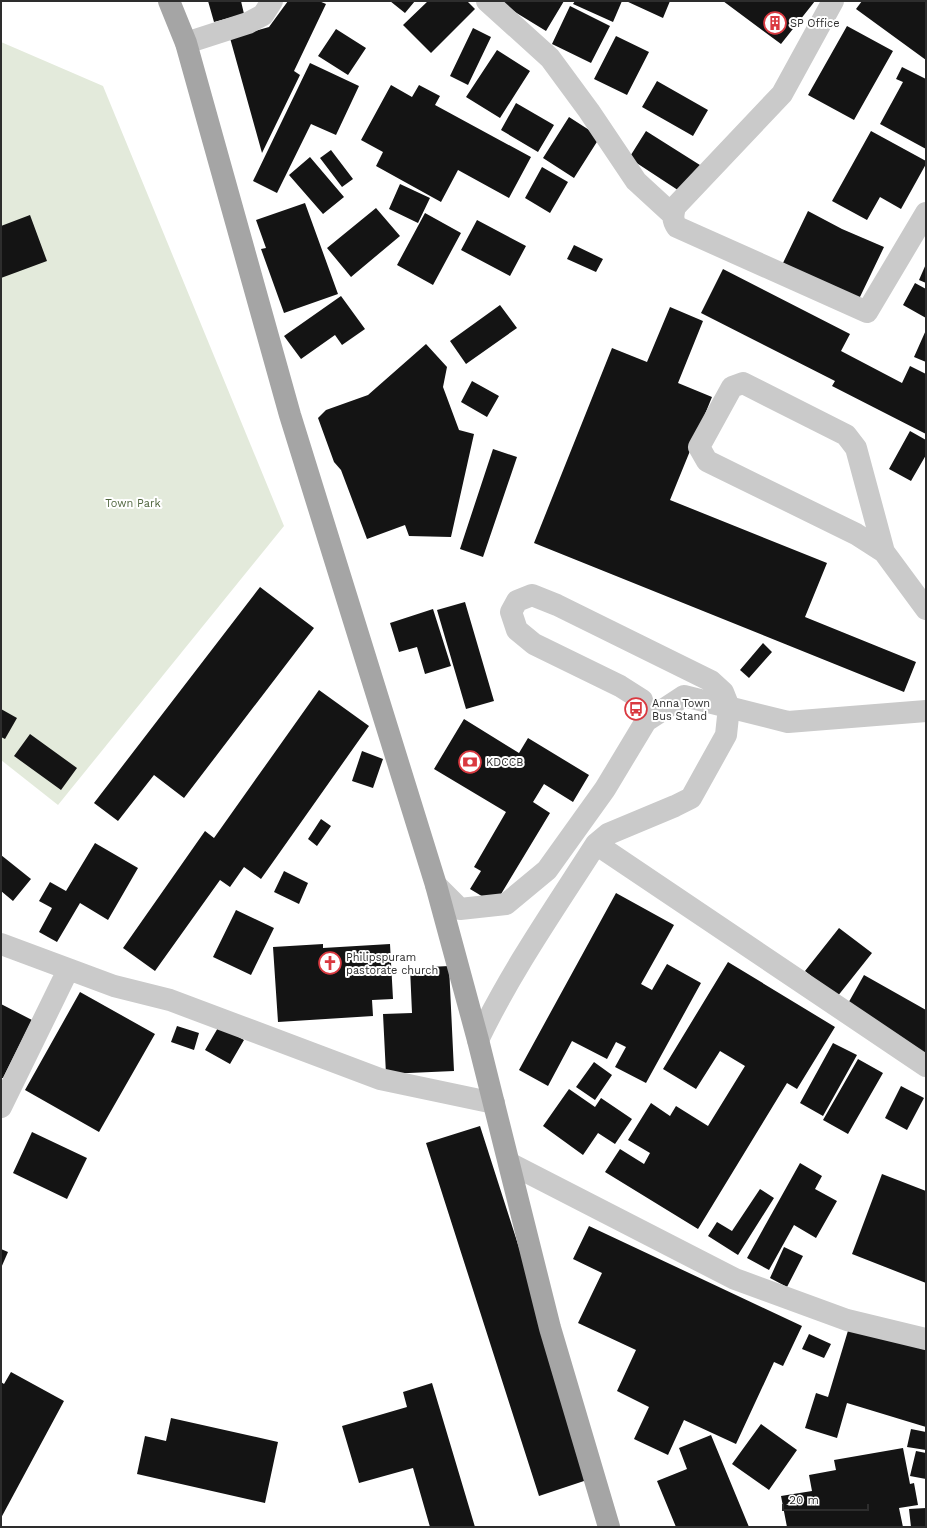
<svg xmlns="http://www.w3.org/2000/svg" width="927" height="1528" viewBox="0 0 927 1528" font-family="'Work Sans',sans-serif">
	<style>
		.green { fill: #e3eadb }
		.building { fill: #141414 }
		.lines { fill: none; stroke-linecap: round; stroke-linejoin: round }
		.minor { stroke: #cacaca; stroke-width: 22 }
		.major { stroke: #a5a5a5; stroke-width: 22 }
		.labels { text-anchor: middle; stroke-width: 4; stroke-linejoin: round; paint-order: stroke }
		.poi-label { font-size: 11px; fill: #2d2d2d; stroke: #fff; text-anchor: start }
		.park-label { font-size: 11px; fill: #4f653d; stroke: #fff }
	</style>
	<rect width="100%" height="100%" fill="#fff"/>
	<path class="green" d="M1 42 103 86 284 526 58 805 1 760Z"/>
	<path class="building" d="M208 1H241L244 14 214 22Z
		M288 1H319L326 4 294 71 300 75 262 153 230 38 269 27Z
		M390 1H415L405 13Z
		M428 1H467L475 9 431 53 403 25Z
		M497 1H564L546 31Z
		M575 1H622L613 22 573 4Z
		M626 1H670L663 18Z
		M723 1H815L781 44Z
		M862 1H926V60L856 9Z
		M570 6 610 26 591 63 552 44Z
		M847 26 893 51 854 120 808 95Z
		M473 28 491 37 468 85 450 76Z
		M336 29 366 48 348 75 318 56Z
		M616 36 649 52 627 95 594 79Z
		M497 50 530 71 500 118 466 97Z
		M310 63 359 86 336 135 311 124 277 193 253 181Z
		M902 67 926 79V149L880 124 903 82 896 79Z
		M657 81 708 110 693 136 642 107Z
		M391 85 412 97 419 85 440 96 435 105 531 157 509 198 458 170 441 202 376 166 383 152 361 140Z
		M516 103 554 125 538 152 501 130Z
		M569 117 600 137 574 178 543 158Z
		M646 131 711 172 693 200 629 158Z
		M871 131 926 161V164L901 209 880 197 867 220 832 201Z
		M331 150 353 179 342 187 320 158Z
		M310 157 344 197 323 214 289 175Z
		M542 167 568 182 550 213 525 198Z
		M400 184 430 198 418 223 389 209Z
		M305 203 338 294 284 313 261 249 266 248 256 220Z
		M376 208 400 236 351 277 327 248Z
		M808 211 842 229 884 247 859 299 783 263Z
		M425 213 461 233 433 285 397 265Z
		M30 215 47 261 1 278V226Z
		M477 220 526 246 510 276 461 250Z
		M574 245 603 259 596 272 567 259Z
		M926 264V283L919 280Z
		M723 269 850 334 841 351 902 383 910 366 926 374V434L832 386 835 381 701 313Z
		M915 283 926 289V318L903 305Z
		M341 296 365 329 342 345 335 335 301 359 284 336Z
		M500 305 517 328 466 364 450 341Z
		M670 307 703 321 678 383 712 397 670 500 827 563 805 617 916 662 904 692 534 543 612 348 647 362Z
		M926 330V362L914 357Z
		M426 344 447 367 443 387 459 430 474 434 451 537 409 536 405 525 367 539 341 470 334 462 318 418 326 410 368 395Z
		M472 381 499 396 487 417 461 402Z
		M910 431 926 440V455L911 481 889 469Z
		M493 449 517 457 483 557 460 549Z
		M260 587 314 628 184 798 154 775 118 821 94 803Z
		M465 602 494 701 466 709 437 610Z
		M433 609 451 666 425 674 417 647 399 652 390 623Z
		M763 643 772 652 749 678 740 670Z
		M319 690 369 726 261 879 244 867 230 887 220 880 155 971 123 948 205 831 214 838Z
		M1 709 17 718 5 739 1 737Z
		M464 719 519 753 528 738 589 775 573 802 544 784 533 802 550 813 495 904 470 889 481 871 474 867 506 812 434 769Z
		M30 734 77 768 61 790 14 756Z
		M362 751 383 759 373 788 352 781Z
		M321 819 331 826 317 846 308 839Z
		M95 843 138 868 108 920 80 903 57 942 39 932 52 908 39 901 50 882 66 891Z
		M1 855 31 879 13 901 1 891Z
		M284 871 308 883 299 904 274 892Z
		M616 893 674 925 641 984 652 990 667 964 701 983 646 1083 615 1067 626 1047 616 1042 607 1059 572 1041 548 1086 519 1070Z
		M236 910 274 928 251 975 213 957Z
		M839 928 872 953 837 997 805 971Z
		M323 944V948L390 944 393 999 372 1000 373 1016 278 1022 273 947Z
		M728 962 835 1027 797 1089 787 1083 698 1229 605 1172 620 1149 644 1164 650 1153 628 1140 651 1103 670 1116 676 1106 708 1126 745 1066 720 1051 696 1089 663 1069Z
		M449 966 454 1071 386 1074 383 1014 412 1013 410 968Z
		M864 975 926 1010V1060L846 1007Z
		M80 992 155 1034 99 1132 25 1090Z
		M1 1004 32 1020 3 1078H1Z
		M177 1026 199 1033 194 1050 171 1042Z
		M219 1026 244 1040 230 1064 205 1050Z
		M833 1043 857 1055 823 1116 800 1103Z
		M858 1059 883 1073 848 1134 823 1120Z
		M594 1062 612 1075 595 1100 576 1087Z
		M901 1086 924 1098 907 1130 885 1118Z
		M569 1089 595 1107 601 1098 632 1119 615 1144 598 1133 583 1155 543 1126Z
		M480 1126 593 1478 539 1496 426 1143Z
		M32 1132 87 1158 67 1199 13 1173Z
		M800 1163 822 1176 815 1189 837 1201 816 1238 794 1225 769 1270 747 1258Z
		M882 1174 926 1191V1283L852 1254Z
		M760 1189 774 1198 738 1255 708 1236 717 1222 732 1231Z
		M589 1226 802 1326 783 1366 774 1362 736 1444 684 1420 668 1455 634 1439 649 1407 617 1391 636 1350 578 1323 602 1273 573 1259Z
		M784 1247 803 1256 787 1287 770 1278Z
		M1 1249 8 1252 1 1268Z
		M850 1324 926 1347V1427L847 1403 837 1438 805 1428 816 1393 828 1397Z
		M809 1334 831 1344 824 1358 802 1349Z
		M11 1372 64 1401 1 1518V1382L4 1384Z
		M432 1383 475 1527H430L413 1468 359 1483 342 1426 407 1407 403 1392Z
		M171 1418 278 1442 265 1503 137 1474 145 1436 166 1441Z
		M761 1424 797 1450 769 1490 732 1464Z
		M911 1429 926 1432V1450L907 1447Z
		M711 1435 749 1527H676L657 1481 687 1469 679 1448Z
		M903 1448 910 1484 914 1483 918 1505 899 1508 903 1527H787L781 1496 812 1491 809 1475 836 1470 834 1460Z
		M916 1451 926 1453V1479L910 1476Z
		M926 1508V1527H911L909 1509Z"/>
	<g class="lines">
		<path class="minor" d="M487 1 550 58 589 111 636 181 673 215
			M833 1 782 94 675 207C673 215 672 220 677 227L867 312 926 213
			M186 43 248 23 263 15 272 1
			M884 552 856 534 707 461 699 447 732 387 743 383 846 435 856 448 884 552 926 609
			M596 844 926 1066
			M436 885 460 909 506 904 547 870 605 789 646 721 684 696 788 722 926 711
			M1 944 114 986 170 1000 380 1079 494 1103
			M478 1040C511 971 555 908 596 844L608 834 675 806 691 798 726 735 729 707 723 692 711 681 557 605 532 595 517 601 511 612 517 630 534 644 620 686 642 700 646 721
			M1 1107 68 970
			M509 1163 735 1279 847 1320 926 1339"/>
		<path class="major" d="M169 1 186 43 290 415 436 885 478 1040 550 1328 609 1527"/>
	</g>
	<defs>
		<g id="building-ring" transform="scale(1.15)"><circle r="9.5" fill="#fff" stroke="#da3940" stroke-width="1.5"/><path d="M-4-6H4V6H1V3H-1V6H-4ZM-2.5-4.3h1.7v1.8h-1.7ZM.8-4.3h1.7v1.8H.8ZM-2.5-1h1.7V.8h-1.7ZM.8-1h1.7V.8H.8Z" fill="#da3940"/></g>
		<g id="bus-ring" transform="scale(1.15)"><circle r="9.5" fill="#fff" stroke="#da3940" stroke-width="1.5"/><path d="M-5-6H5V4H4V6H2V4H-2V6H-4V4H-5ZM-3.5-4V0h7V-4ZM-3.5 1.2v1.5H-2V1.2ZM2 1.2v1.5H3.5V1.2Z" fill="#da3940"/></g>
		<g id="bank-ring" transform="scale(1.15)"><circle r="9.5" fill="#fff" stroke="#da3940" stroke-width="1.5"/><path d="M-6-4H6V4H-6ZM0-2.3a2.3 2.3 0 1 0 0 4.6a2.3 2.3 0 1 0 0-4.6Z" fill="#da3940"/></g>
		<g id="church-ring" transform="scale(1.15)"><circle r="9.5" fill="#fff" stroke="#da3940" stroke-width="1.5"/><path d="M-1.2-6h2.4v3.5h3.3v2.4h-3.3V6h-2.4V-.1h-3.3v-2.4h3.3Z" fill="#da3940"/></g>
	</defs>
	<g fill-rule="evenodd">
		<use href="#building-ring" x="775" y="23"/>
		<use href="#bus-ring" x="636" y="709"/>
		<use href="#bank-ring" x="470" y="762"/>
		<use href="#church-ring" x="330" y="963"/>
	</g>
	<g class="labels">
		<g class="poi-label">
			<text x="790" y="27">SP Office</text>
			<text x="652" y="707">Anna Town<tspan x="652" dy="13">Bus Stand</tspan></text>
			<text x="486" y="766">KDCCB</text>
			<text x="346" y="961">Philipspuram<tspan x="346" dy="13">pastorate church</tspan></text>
		</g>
		<g class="park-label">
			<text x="133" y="507">Town Park</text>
		</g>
	</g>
	<rect width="927" height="1528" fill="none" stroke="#2d2d2d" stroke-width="4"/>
	<path d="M783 1504v6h85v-6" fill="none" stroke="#2d2d2d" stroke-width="2"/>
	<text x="789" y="1504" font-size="12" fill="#2d2d2d" stroke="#ffffff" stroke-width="3" paint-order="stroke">20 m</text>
</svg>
